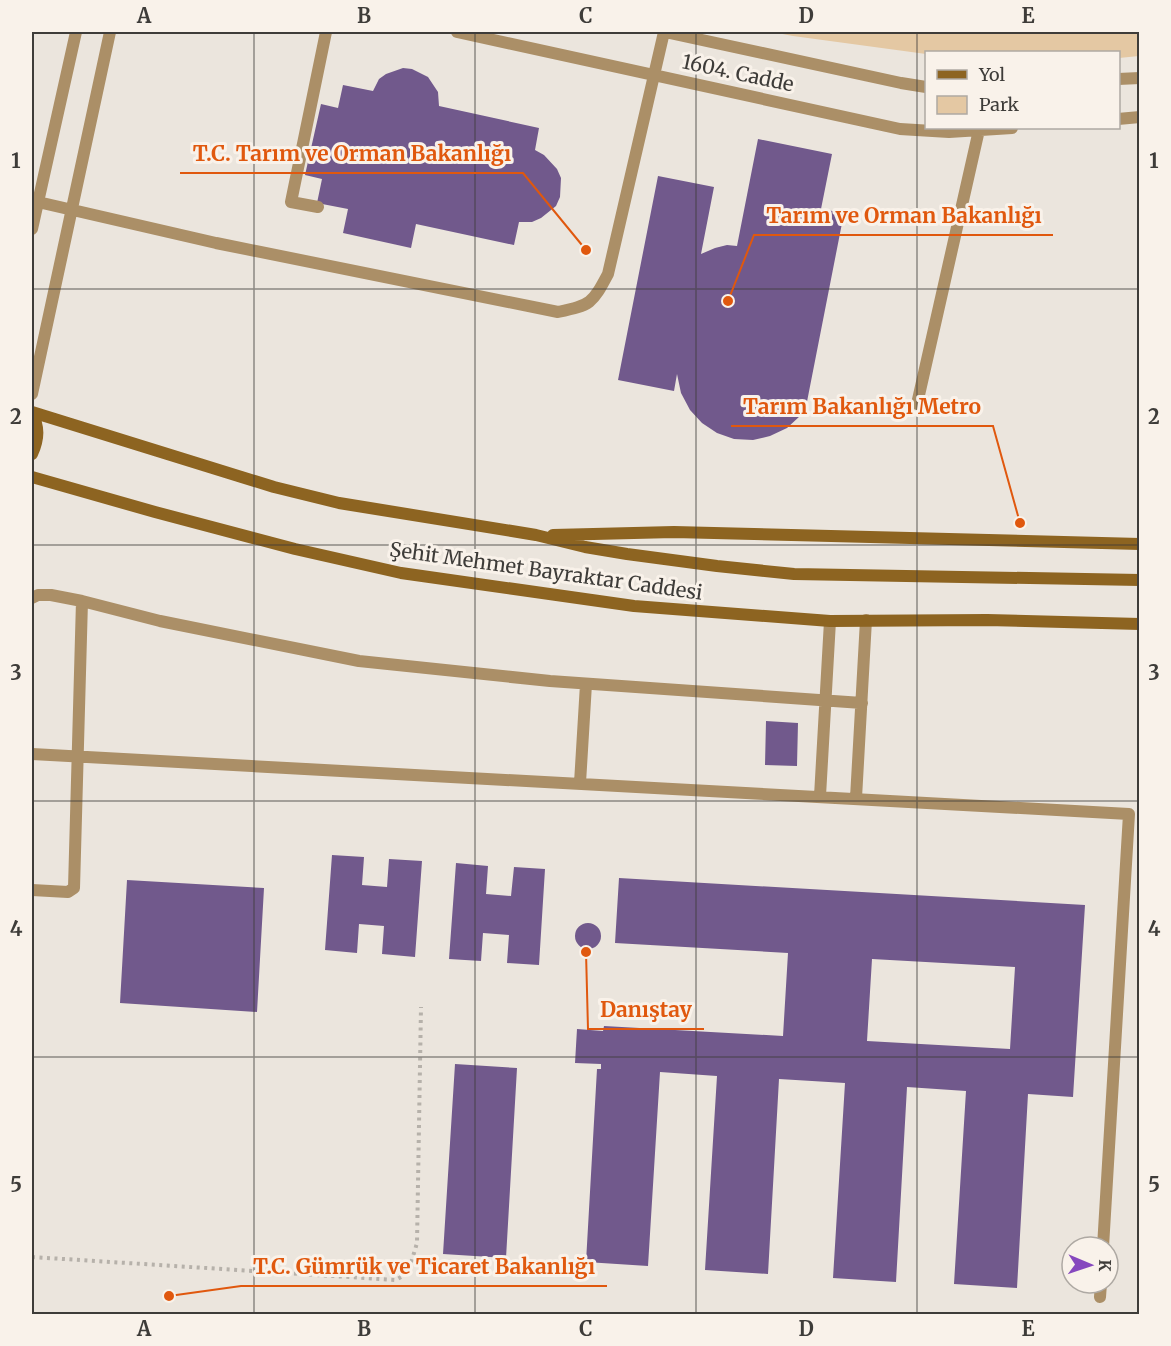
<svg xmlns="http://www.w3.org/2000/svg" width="1171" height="1346" viewBox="0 0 1171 1346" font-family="Merriweather,serif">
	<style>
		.green { fill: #e4c8a3 }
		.building { fill: #71598c; fill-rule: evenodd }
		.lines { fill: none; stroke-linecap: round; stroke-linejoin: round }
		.path { stroke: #b6b1aa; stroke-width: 4; stroke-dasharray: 3 4.5; stroke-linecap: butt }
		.lane { stroke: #ab8f67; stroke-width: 12 }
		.secondary { stroke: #8d6421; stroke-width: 12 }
		.grid { fill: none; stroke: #3e3c39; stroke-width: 1.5; stroke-opacity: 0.55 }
		.labels { text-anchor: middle; stroke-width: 6; stroke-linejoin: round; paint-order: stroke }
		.street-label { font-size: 20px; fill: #3e3c39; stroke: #f9f2ea }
		.leader { fill: none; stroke: #e0580e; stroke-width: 2 }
		.callout-dot { fill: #e0580e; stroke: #f9f2ea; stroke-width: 2 }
		.callout-label { font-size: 21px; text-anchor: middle; font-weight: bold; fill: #e0580e; stroke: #f9f2ea; stroke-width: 6; stroke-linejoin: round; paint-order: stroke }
		.neatline { fill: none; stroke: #3e3c39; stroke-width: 2 }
		.grid-label { font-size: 20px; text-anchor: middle; font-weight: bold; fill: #3e3c39 }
	</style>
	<rect width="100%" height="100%" fill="#ebe5dd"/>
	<path class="green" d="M772 32H1139V56L1119 58 1118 52H926V54L793 36Z"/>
	<path class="building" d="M403 68 412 69 428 77 438 92 439 106 539 128 535 150 544 155 557 169 561 178 560 197 556 206 541 218 532 222H519L514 245 416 224 411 248 343 233 348 209 317 203 322 179 305 175 321 104 338 108 343 85 373 91 379 79 386 74Z
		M758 139 832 154 821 209 844 213 804 417 800 416 787 428 770 436 753 440 734 439 717 433 702 423 690 410 681 393 677 374 674 391 618 380 658 176 714 187 701 254 715 248 727 245 737 246Z
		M766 721 798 723 797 766 765 765Z
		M332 855 364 857 362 885 387 887 389 859 422 861 415 957 382 954 384 926 359 924 357 953 325 950Z
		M456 863 488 866 486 894 511 896 514 867 545 869 539 965 507 963 509 935 483 933 481 961 449 959Z
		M619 878 1085 905 1073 1097 1028 1094 1017 1288 954 1284 966 1091 907 1087 896 1282 833 1278 845 1083 779 1079 768 1274 705 1270 717 1076 660 1072 648 1266 586 1262 597 1069H601V1064L575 1063 577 1029 603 1031 604 1026 783 1036 788 953 615 943ZM872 959 1015 967 1010 1049 867 1041Z
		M127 880 264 888 257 1012 120 1003Z
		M575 936a13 13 0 1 1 26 0a13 13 0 1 1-26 0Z
		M455 1064 517 1068 506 1258 443 1254Z"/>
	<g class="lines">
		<path class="path" d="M32 1257 396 1280 408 1273 417 1243 421 1007"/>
		<path class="lane" d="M457 32 900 129 949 132 1012 128
			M665 32 901 83 926 87
			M1118 79 1140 78
			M1118 119 1140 117
			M38 202 216 243 558 312C591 305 592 304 608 274L664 32
			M318 207 291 202 326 32
			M32 229 76 32
			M32 394 110 32
			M917 404 979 130
			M32 598 38 595H51L82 601 160 621 359 661 550 681 862 703
			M32 754 1129 814 1103 1247
			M580 783 586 684
			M820 796 830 621
			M856 798 866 620
			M32 890 68 892 74 888 82 601
			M1100 1297 1101 1283"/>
		<path class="secondary" d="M32 412 274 487 339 503 536 535 585 547 627 554 717 566 794 574 1140 580
			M32 415C40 427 38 441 32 454
			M32 477 155 512 295 549 401 573 634 606 830 621 987 620 1140 624
			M553 535 674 532 1140 544"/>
	</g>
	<path class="grid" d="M254 32V1314M475 32V1314M696 32V1314M917 32V1314M32 289H1140M32 545H1140M32 801H1140M32 1057H1140"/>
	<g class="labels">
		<g class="street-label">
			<text transform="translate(738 73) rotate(12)" y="7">1604. Cadde</text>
			<text transform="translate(546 571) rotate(8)" y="7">Şehit Mehmet Bayraktar Caddesi</text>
		</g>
	</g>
	<path class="leader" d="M586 250L523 173H180M728 301L754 235H1053M1020 523L993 426H731M586 952L588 1029H704M169 1296L241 1286H607"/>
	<g class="callout-dot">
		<circle cx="586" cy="250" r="6"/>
		<circle cx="728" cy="301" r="6"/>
		<circle cx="1020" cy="523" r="6"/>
		<circle cx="586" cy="952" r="6"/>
		<circle cx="169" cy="1296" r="6"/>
	</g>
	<g class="callout-label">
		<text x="352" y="161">T.C. Tarım ve Orman Bakanlığı</text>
		<text x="904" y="223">Tarım ve Orman Bakanlığı</text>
		<text x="862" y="414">Tarım Bakanlığı Metro</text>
		<text x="646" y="1017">Danıştay</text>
		<text x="424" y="1274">T.C. Gümrük ve Ticaret Bakanlığı</text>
	</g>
	<rect width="1171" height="1346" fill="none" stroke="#f9f2ea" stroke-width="66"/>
	<rect x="925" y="51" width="195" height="78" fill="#f9f2ea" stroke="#aea9a3" stroke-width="1.5"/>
	<rect x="937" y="70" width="30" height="9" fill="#8d6421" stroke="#aea9a3" stroke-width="1.5"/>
	<text x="979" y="81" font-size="18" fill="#3e3c39">Yol</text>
	<rect x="937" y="96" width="30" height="18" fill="#e4c8a3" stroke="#aea9a3" stroke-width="1.5"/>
	<text x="979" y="111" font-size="18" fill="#3e3c39">Park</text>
	<g transform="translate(1090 1265) rotate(92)"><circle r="28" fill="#f9f2ea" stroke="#aea9a3" stroke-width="1.5"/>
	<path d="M0-4.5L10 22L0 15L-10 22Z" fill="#8648be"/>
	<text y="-9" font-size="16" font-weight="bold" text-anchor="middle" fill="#3e3c39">K</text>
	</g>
	<rect x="33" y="33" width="1105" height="1280" class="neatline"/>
	<g class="grid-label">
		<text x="144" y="23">A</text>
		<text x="364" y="23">B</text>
		<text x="586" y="23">C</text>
		<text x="806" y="23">D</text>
		<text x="1028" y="23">E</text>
		<text x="16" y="168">1</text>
		<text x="1154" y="168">1</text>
		<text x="16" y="424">2</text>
		<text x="1154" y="424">2</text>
		<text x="16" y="680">3</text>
		<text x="1154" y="680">3</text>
		<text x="16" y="936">4</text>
		<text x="1154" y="936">4</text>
		<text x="16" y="1192">5</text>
		<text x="1154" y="1192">5</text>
		<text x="144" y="1336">A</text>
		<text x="364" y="1336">B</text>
		<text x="586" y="1336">C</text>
		<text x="806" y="1336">D</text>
		<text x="1028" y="1336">E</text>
	</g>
</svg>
